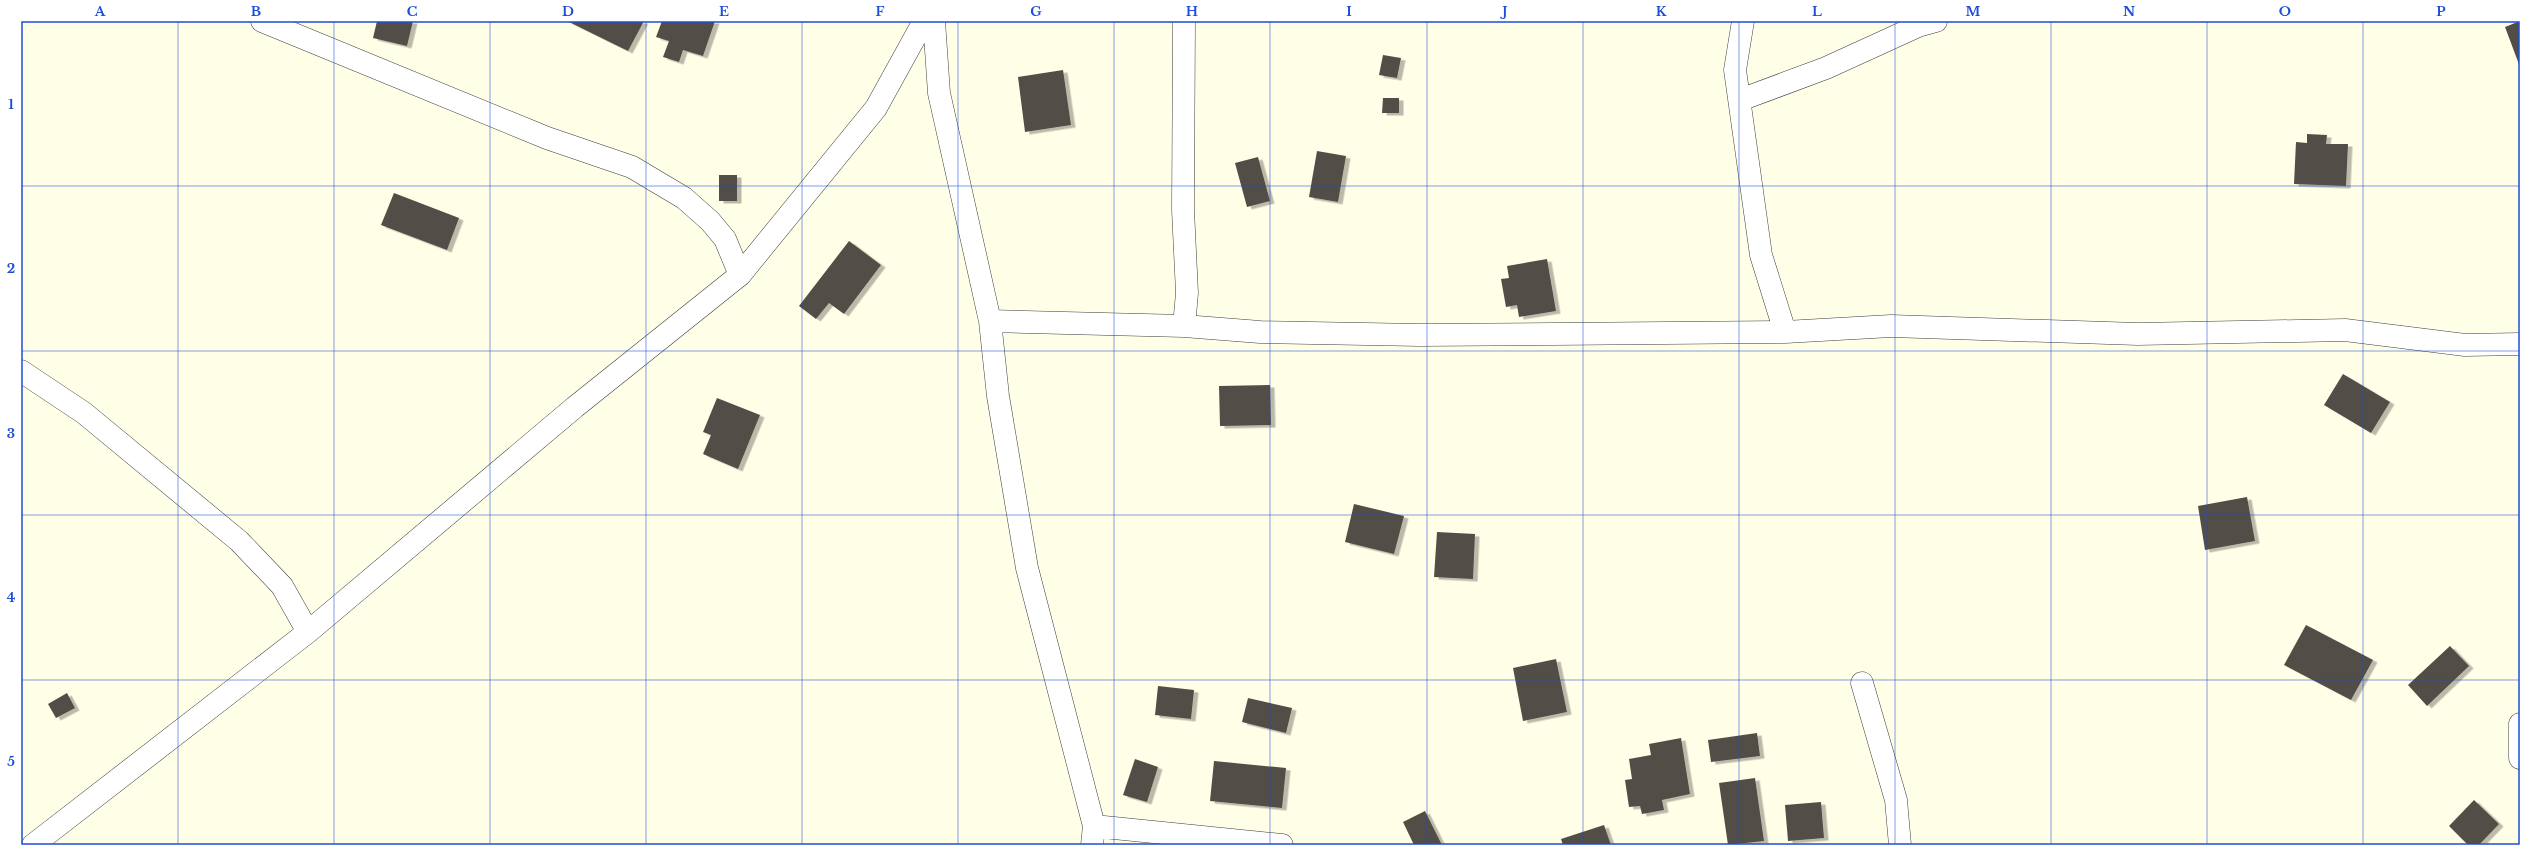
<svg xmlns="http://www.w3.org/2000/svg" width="2541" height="866" viewBox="0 0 2541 866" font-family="'Libre Baskerville',serif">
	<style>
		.building { fill: #534d46; filter: url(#shadow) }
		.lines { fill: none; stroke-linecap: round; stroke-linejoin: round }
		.minor-casing { stroke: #3d3d3d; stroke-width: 23 }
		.minor { stroke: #fff; stroke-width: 22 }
		.grid { fill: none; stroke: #1d4ed8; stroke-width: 1; stroke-opacity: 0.55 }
		.neatline { fill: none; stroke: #1d4ed8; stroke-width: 1.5 }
		.grid-label { font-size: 13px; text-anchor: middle; font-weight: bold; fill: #1d4ed8 }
	</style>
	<defs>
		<filter id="shadow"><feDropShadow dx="4.5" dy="2.5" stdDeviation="0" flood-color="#0004"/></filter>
	</defs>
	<rect width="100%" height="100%" fill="#fffee7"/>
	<path class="building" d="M377 21H413L407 46 373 38Z
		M567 21H644L628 51Z
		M662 21H715L703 56 683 50 679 62 663 57 669 41 656 37Z
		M2520 21V67L2505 27Z
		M1383 55 1401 58 1397 78 1379 75Z
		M1063 70 1071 125 1025 132 1018 77Z
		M1383 98H1399V113H1382Z
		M2307 134 2327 135 2326 144H2348L2346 186 2294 184 2296 142 2307 143Z
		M1317 151 1346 156 1338 202 1309 197Z
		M1258 157 1270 201 1247 207 1235 163Z
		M719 175H737V201H719Z
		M394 193 459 218 447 250 381 225Z
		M849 241 881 265 844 314 829 303 816 319 799 306Z
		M1547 259 1556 311 1519 317 1517 305 1506 307 1501 279 1509 278 1507 266Z
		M2343 374 2390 402 2371 433 2324 405Z
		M1270 385 1271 425 1220 426 1219 386Z
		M717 398 760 415 738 469 703 454 711 435 703 432Z
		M2247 497 2255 541 2205 550 2198 506Z
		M1354 504 1404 516 1394 554 1345 542Z
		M1437 532 1475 534 1473 579 1434 577Z
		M2306 625 2373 660 2351 700 2284 665Z
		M2450 646 2469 666 2427 706 2408 685Z
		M1556 659 1567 712 1523 721 1513 668Z
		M1158 686 1194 690 1191 719 1155 715Z
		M67 693 75 708 56 718 48 704Z
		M1248 698 1292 708 1286 733 1242 722Z
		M1757 733 1760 756 1711 762 1708 740Z
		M1681 738 1690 794 1662 800 1664 810 1642 814 1640 806 1629 807 1625 780 1632 779 1629 759 1651 755 1649 744Z
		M1135 759 1158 767 1147 802 1123 795Z
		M1214 761 1286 768 1282 808 1210 801Z
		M1755 778 1764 841 1728 845 1719 783Z
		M2474 800 2499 824 2479 845H2468L2449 826Z
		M1821 802 1824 838 1788 841 1785 805Z
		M1425 811 1442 845H1414L1403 822Z
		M1604 825 1611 845H1563L1561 839Z"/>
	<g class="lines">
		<g class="minor-casing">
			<path id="minor" d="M262 21 547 138 632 167 684 198 710 221 725 239 740 275
				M934 21 939 93 990 321 998 396 1027 568 1094 826 1092 845
				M1743 21 1735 70 1761 255 1785 332
				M1740 100 1826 68 1918 26 1936 21
				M990 321 1184 326 1260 332 1420 335 1785 332 1891 326 2138 334 2345 330 2465 345 2520 344
				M1184 326 1187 293 1183 210 1184 21
				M21 371 84 413 239 541 282 586 308 632
				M1862 683 1896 800 1900 845
				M2520 724V758
				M1094 826 1282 845
				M33 845 308 632 575 407 740 275 876 108 924 21"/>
		</g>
		<use href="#minor" class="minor"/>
	</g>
	<path class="grid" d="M178 21V845M334 21V845M490 21V845M646 21V845M802 21V845M958 21V845M1114 21V845M1270 21V845M1427 21V845M1583 21V845M1739 21V845M1895 21V845M2051 21V845M2207 21V845M2363 21V845M21 186H2520M21 351H2520M21 515H2520M21 680H2520"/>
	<rect width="2541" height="866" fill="none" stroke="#ffffff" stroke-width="44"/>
	<rect x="22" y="22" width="2497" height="822" class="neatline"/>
	<g class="grid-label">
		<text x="100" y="16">A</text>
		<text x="256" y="16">B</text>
		<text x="412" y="16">C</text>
		<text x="568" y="16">D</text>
		<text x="724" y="16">E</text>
		<text x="880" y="16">F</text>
		<text x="1036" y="16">G</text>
		<text x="1192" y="16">H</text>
		<text x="1349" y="16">I</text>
		<text x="1505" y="16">J</text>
		<text x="1661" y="16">K</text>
		<text x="1817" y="16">L</text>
		<text x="1973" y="16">M</text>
		<text x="2129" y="16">N</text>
		<text x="2285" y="16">O</text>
		<text x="2441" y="16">P</text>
		<text x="11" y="109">1</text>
		<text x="11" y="273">2</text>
		<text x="11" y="438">3</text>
		<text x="11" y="602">4</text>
		<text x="11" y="766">5</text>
	</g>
</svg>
